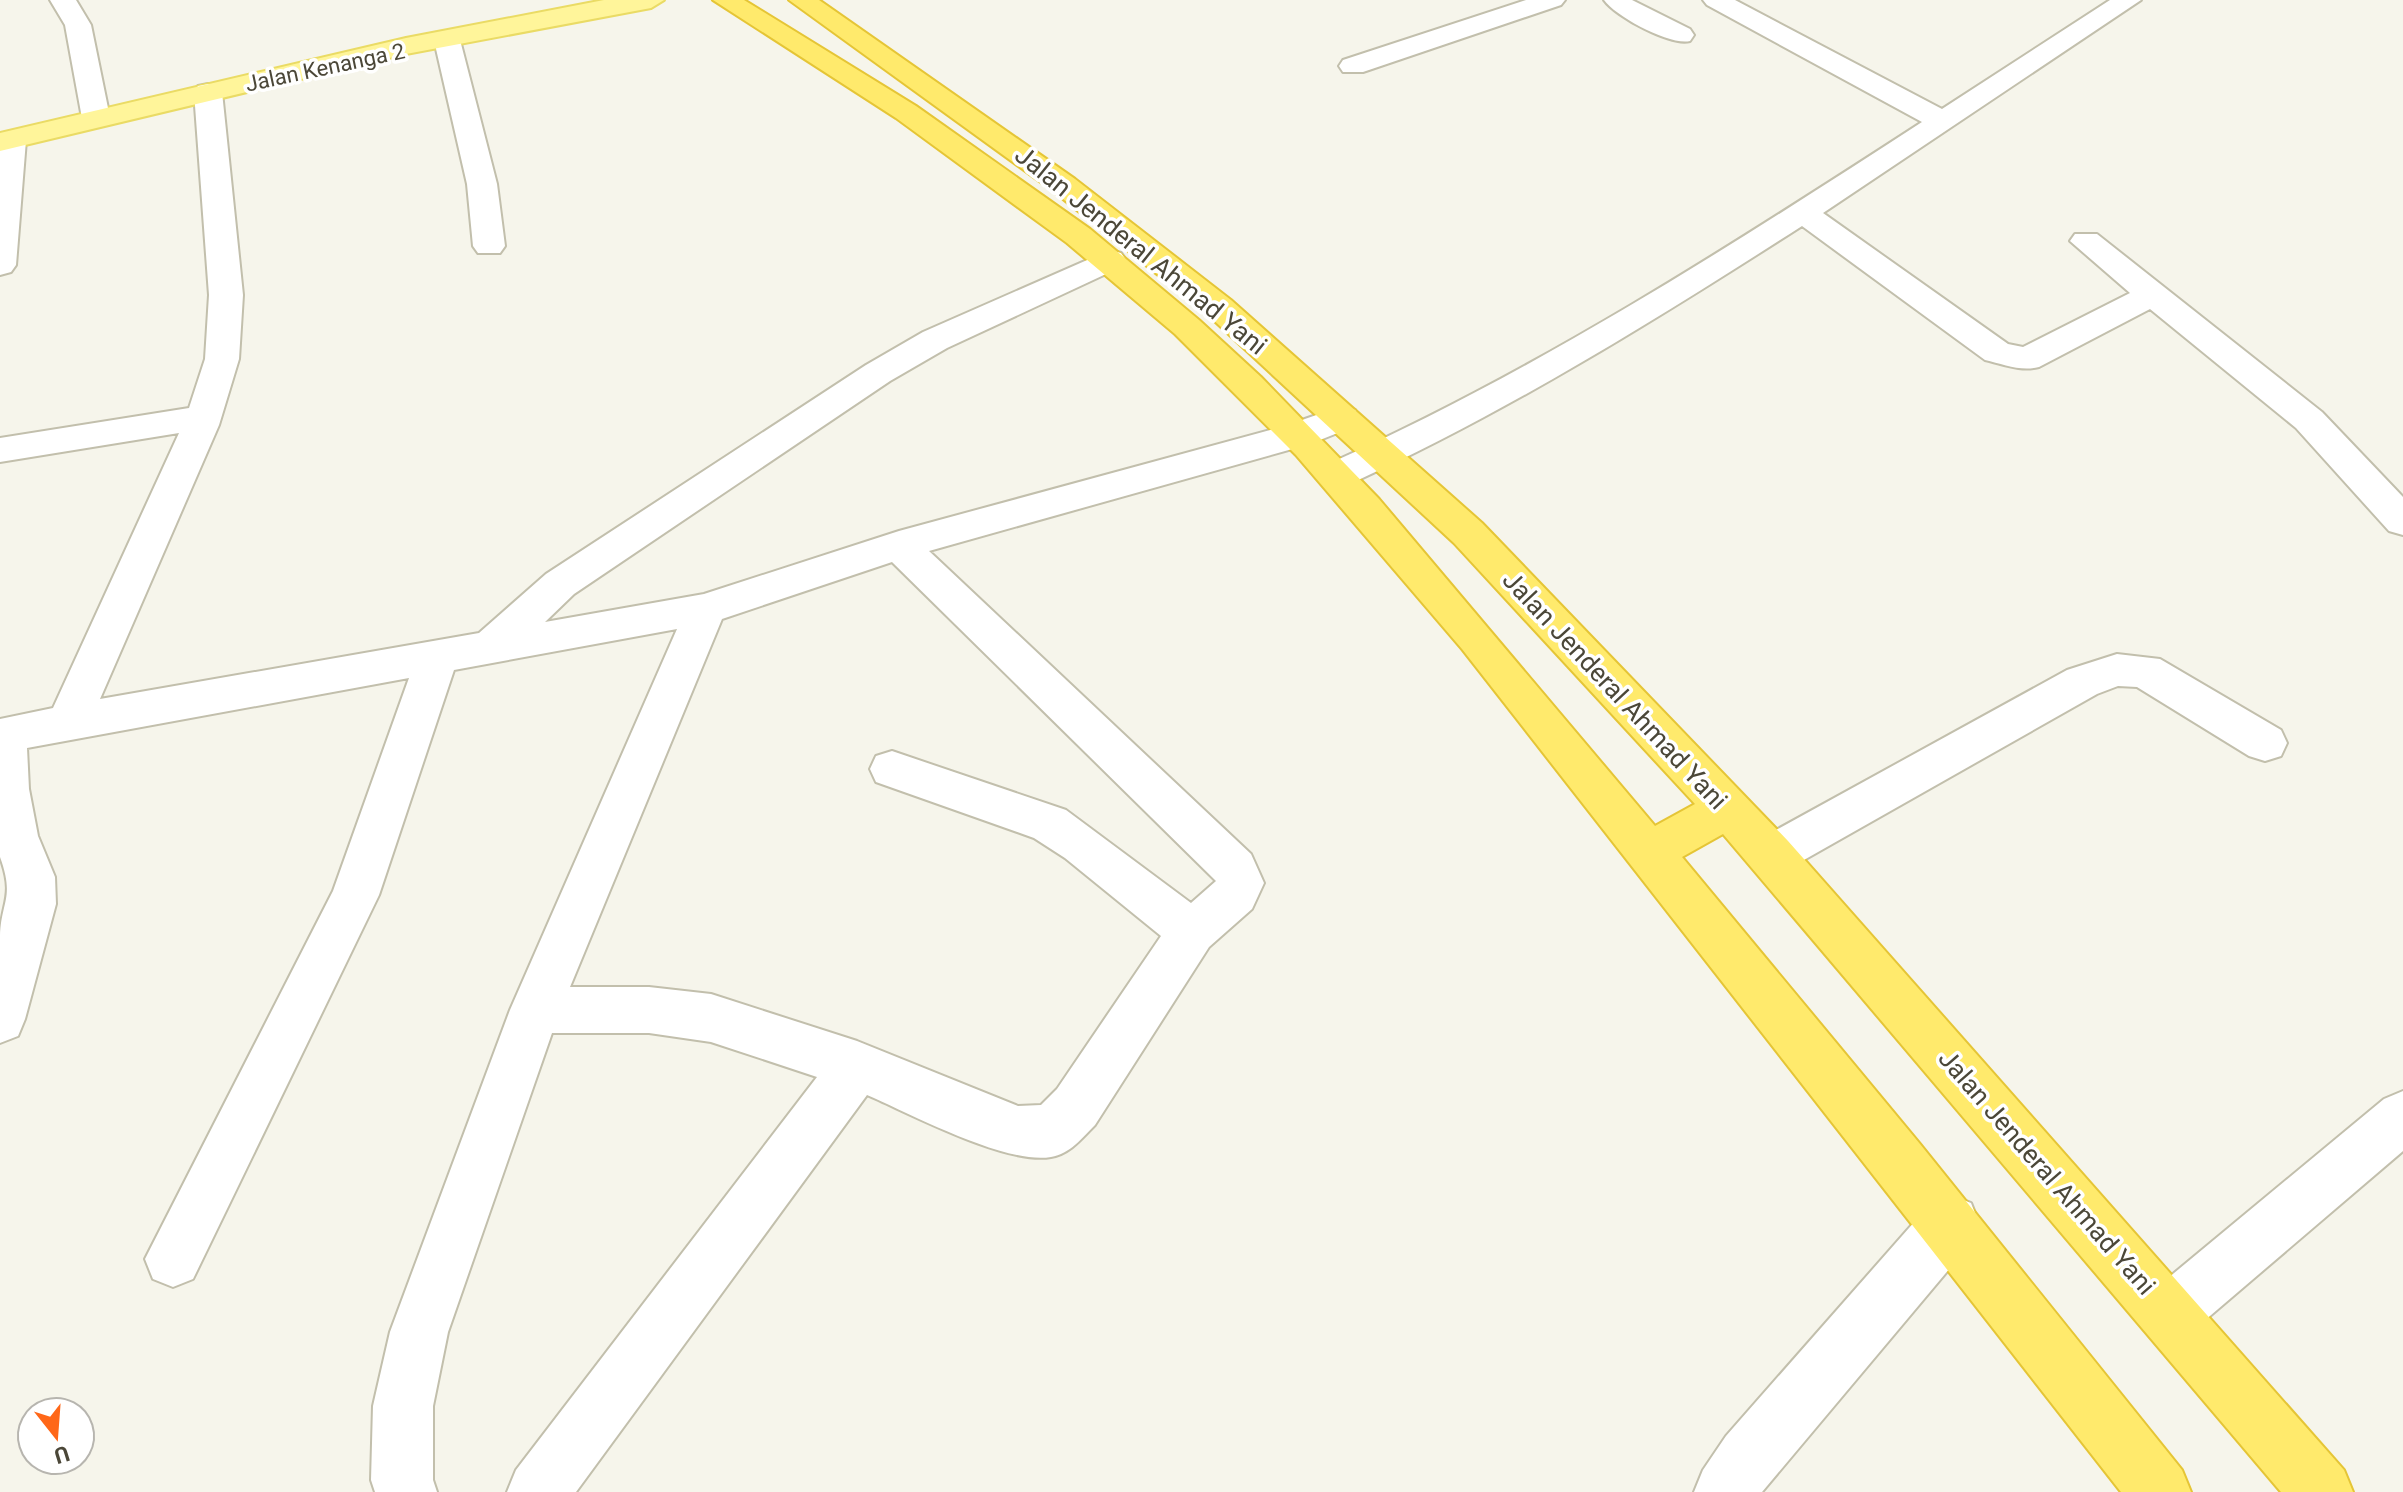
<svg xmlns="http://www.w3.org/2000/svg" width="2403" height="1492" viewBox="0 0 2403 1492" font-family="Roboto,sans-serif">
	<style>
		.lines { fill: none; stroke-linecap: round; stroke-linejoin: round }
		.minor-casing { stroke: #c2bfac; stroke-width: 4 }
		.major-casing { stroke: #eadb65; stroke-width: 4 }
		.highway-casing { stroke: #e5c536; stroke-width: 4 }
		.minor { fill: #fff; fill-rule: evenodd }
		.major { fill: #fff59a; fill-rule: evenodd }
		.highway { fill: #ffea6c; fill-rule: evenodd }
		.labels { text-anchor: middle; stroke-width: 7; stroke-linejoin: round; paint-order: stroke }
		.far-street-label { font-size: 22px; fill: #4b4738; stroke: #fff }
		.street-label { font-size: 26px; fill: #4b4738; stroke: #fff }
	</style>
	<rect width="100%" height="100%" fill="#f6f5eb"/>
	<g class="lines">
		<g class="minor-casing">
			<path id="minor" d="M50 0H76L91 25 110 118 106 124H86L82 118 65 25Z
				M1526 0H1565L1561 5 1363 72H1343L1339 66 1343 60Z
				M1604 0H1632L1690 29 1694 35 1690 41C1671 46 1616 17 1604 0Z
				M1703 0H1735L1942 109 2110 0H2141L1823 213 2008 344 2023 347 2130 293 2070 241 2075 234H2097L2322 412 2403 497V535L2389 531 2296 428 2150 309 2039 367C2021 372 2003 364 1985 360L1802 226C1657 319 1509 411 1352 483L1339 487 1326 483 1320 474 1326 465C1535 372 1731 246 1922 122L1707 5Z
				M447 32 456 34 460 40 497 184 505 246 500 253H478L473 246 467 184 434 40 438 34Z
				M208 84 218 86 222 92 243 295 239 359 219 425 100 699 479 633 546 574 866 365 923 332 1110 250 1121 253 1126 260 1121 267 947 348 890 381 574 594 545 622 704 594 899 531 1285 426 1342 406 1355 410 1360 418 1355 426 1310 444 929 551 1251 854 1264 883 1252 909 1209 947 1095 1125C1082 1138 1070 1154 1051 1157 1006 1165 911 1114 867 1095L576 1492H507L516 1470 817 1077 711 1042 649 1033H552L448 1332 433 1406V1480L437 1492H375L371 1480 373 1406 390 1332 510 1010 677 629 454 670 379 895 193 1279 173 1287 153 1279 145 1259 333 891 409 678 27 748 29 789 38 836 55 877 56 904 25 1019 18 1036 0 1043C0 1007 0 972 0 936 1 901 15 898 0 857V719L53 708 179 433 0 462V438L189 408 205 359 209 295 194 92 198 86ZM892 562 1216 881 1191 903 1066 810 892 751 876 756 870 769 876 782 1034 838 1065 858 1161 936 1057 1089 1041 1105 1018 1106 857 1041 711 994 649 987H570L722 619Z
				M11 131 21 134 26 140 16 265 11 272 0 275V135Z
				M2117 654 2160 659 2281 730 2287 743 2281 756 2265 761 2249 756 2137 687 2118 686 2097 694 1788 869 1772 875 1756 869 1749 855 1756 841 2067 670Z
				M2403 1091V1151L2190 1333 2170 1342 2150 1333 2141 1313 2150 1293 2384 1099Z
				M1951 1195 1971 1203 1979 1223 1971 1243 1762 1492H1694L1703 1470 1726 1436 1931 1203Z"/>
		</g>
		<g class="major-casing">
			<path id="major" d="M604 0H664L651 8 406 54 0 151V133L406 38Z"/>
		</g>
		<g class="highway-casing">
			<path id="highway" d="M713 0H744L916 106 1090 229 1199 320 1261 377 1379 499 1655 826 1695 804 1454 543 1207 314 1053 191 789 0H819L1075 179 1231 300 1482 523 1788 841 2344 1470 2353 1492H2281L1723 834 1682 857 1920 1144 2182 1470 2191 1492H2121L1462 649 1296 455 1175 334 1067 243 896 118Z"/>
		</g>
		<use href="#minor" class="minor"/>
		<use href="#major" class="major"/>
		<use href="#highway" class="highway"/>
	</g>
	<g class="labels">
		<g class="far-street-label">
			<text transform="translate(325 67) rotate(-12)" y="8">Jalan Kenanga 2</text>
		</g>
		<g class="street-label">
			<text transform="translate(1141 250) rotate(39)" y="9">Jalan Jenderal Ahmad Yani</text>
			<text transform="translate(1615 690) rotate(47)" y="9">Jalan Jenderal Ahmad Yani</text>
			<text transform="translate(2047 1172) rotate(49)" y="9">Jalan Jenderal Ahmad Yani</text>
		</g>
	</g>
	<g transform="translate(56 1436) rotate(163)"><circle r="38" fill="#ffffff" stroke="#b7b5af" stroke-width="2"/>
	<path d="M0-6L14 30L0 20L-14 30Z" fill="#ff6718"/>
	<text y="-12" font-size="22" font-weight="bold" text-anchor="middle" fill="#4b4738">U</text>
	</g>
</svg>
